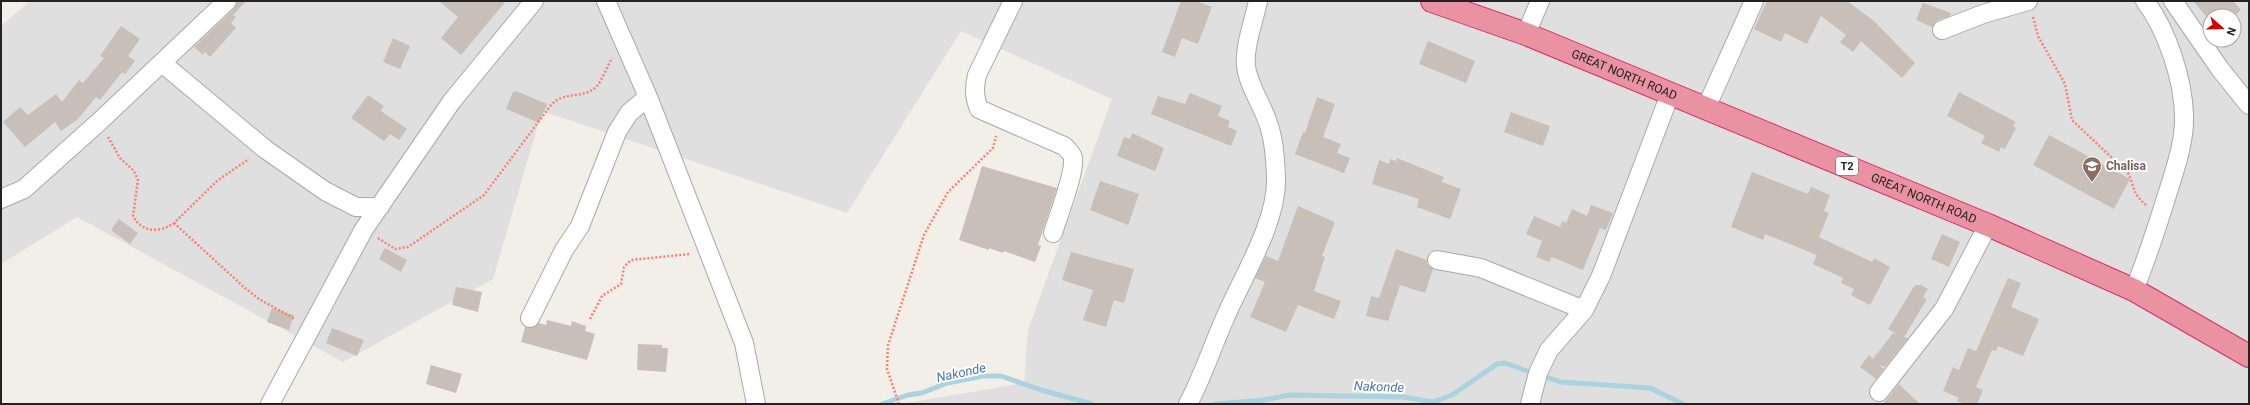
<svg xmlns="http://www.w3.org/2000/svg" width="2250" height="405" viewBox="0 0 2250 405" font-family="Roboto,sans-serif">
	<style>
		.residential { fill: #e0dfdf; fill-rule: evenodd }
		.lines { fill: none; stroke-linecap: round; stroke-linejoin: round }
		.stream { stroke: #aad3df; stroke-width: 5 }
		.building { fill: #c7bfb8 }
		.minor-casing { stroke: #a9a9a9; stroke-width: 20 }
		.highway-casing { stroke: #dc2a67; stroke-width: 24 }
		.path { stroke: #fa8072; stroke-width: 2.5; stroke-dasharray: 2 2; stroke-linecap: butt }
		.minor { stroke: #fff; stroke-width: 18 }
		.highway { stroke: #e892a2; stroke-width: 22 }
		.labels { text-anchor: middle; stroke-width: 4; stroke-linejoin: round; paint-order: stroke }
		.shield { fill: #fff; stroke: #646464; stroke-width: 1 }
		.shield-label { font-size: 11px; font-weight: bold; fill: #222 }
		.street-label { font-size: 12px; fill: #222; stroke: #fff }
		.education-label { font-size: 12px; font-weight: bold; fill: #785e54; stroke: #fff; text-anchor: start }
		.water-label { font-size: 13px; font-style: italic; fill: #4a7aab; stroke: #fff }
	</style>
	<rect width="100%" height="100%" fill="#f2efe9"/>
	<path class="residential" d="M30 1H2249V404H901L1024 383 1028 330 1112 99 961 31 847 213 542 111 493 279 343 362 77 217 1 264V26ZM2210 16H2234V40H2210Z"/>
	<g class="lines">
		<path class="stream" d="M1546 377 1561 382 1650 388 1683 404
			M882 404 908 395 922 393 947 383 983 376H1001L1041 390 1092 404
			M1215 404 1264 400 1289 395 1403 397 1433 402 1452 395 1497 364 1505 363 1530 372"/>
	</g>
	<path class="building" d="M237 1H246L233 15 236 17 231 23 236 28 210 57 205 52 203 55 194 47 234 9Z
		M439 1H506L461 55 441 38 458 17Z
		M1181 1H1196L1212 7 1198 44 1182 38 1175 57 1162 52Z
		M1767 1H1847L1874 21 1915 63 1902 78 1861 41 1853 52 1840 42 1846 35 1821 16 1807 44 1785 33 1781 42 1754 29Z
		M2193 1H2233L2241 10 2234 16H2206Z
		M1923 3 1951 13 1950 16 1938 20 1932 27 1916 20Z
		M121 26 140 39 128 56 135 61 125 74 122 72 100 100 96 97 78 119 61 131 55 122 25 147 3 122 20 107 28 115 56 94 62 102 79 80 83 83 104 58 100 56Z
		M393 38 410 46 400 69 383 62Z
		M1428 41 1475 61 1466 83 1419 64Z
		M516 91 547 104 539 123 506 109 513 92Z
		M1959 92 2016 122 2013 126 2016 128 2005 149 2001 147 1999 152 1981 143 1985 136 1947 116Z
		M1190 93 1222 106 1218 116 1230 121 1228 127 1237 131 1231 146 1151 114 1158 96 1185 104Z
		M368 95 384 106 381 111 407 129 399 140 390 134 384 141 351 118Z
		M1317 97 1335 104 1323 137 1341 144 1337 153 1350 158 1344 173 1295 154 1303 132 1305 133Z
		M1511 112 1550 126 1543 146 1504 132Z
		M1132 133 1164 148 1155 171 1117 156 1124 137 1130 139Z
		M2049 135 2130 179 2114 209 2033 165Z
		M1397 158 1444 177 1442 182 1461 189 1450 219 1417 207 1419 199 1372 184 1379 160 1389 164 1390 159 1396 161Z
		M982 166 1057 188 1038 245 1041 246 1035 262 1004 251 1003 253 989 248V250L959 240Z
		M1752 172 1808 194 1811 187 1830 195 1824 211 1829 213 1819 237 1872 262 1874 258 1890 267 1870 305 1851 295 1854 289 1841 283 1843 278 1813 264 1817 255 1765 234 1763 240 1731 227Z
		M1100 181 1139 194 1128 225 1090 210Z
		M1591 205 1613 213 1606 230 1600 228 1583 270 1552 257 1549 262 1536 257 1542 241 1526 234 1534 216 1560 227 1562 221 1566 223 1572 209 1587 216Z
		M1298 206 1335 222 1322 256 1325 257 1314 291 1341 301 1334 319 1298 305 1286 332 1250 317 1265 282 1255 278 1266 256 1278 261Z
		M119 219 138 233 130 244 111 230Z
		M1942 234 1960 242 1949 267 1931 259Z
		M385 248 407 260 401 272 379 259Z
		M1396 249 1427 260V264L1433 269 1425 293 1400 285 1388 321 1366 316 1371 296 1379 298Z
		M1071 252 1134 269 1124 303 1114 300 1106 327 1083 320 1093 290 1062 280Z
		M2008 278 2021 283 2011 307 2039 319 2023 356 1998 346 1996 351 1992 350 1976 387 1983 390 1977 404H1965L1957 401 1959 398 1943 391 1953 367 1959 370 1968 348 1976 351Z
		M1915 285H1921L1928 289 1923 297 1927 299 1904 337 1908 338 1885 367 1878 364 1884 369 1876 379 1860 367 1869 355 1873 359 1893 333 1897 334 1888 329Z
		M456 287 482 292 478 312 452 305Z
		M272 308 294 315 289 330 267 322Z
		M547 320 571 326 572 321 586 326 585 331 595 334 587 360 521 342 525 327 531 328 539 323 546 325Z
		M332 328 364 340 357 356 326 343Z
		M638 344 662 345V348H668L666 372 637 370Z
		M431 365 462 374 456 393 426 384Z
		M1899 384 1905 390 1920 404H1883Z"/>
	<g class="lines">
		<g class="minor-casing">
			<path id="minor" d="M606 1 648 97 744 343 756 404
				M1013 1 977 75C974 88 974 97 979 109L1064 146C1067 149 1072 153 1073 158 1075 174 1058 216 1053 233
				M2173 1 2220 69 2249 105
				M1942 30 1983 14 2028 1
				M1526 34 1540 1
				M162 63 265 149 325 191 356 207H380
				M1706 108 1754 1
				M1 199 24 189 100 121 227 1
				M1437 260 1481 268 1584 310
				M2134 290C2147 259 2157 227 2167 195 2175 169 2185 142 2184 115 2183 79 2167 30 2145 1
				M530 318 564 250 580 226 617 132 629 113 648 97
				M1879 392 1944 309 1988 225
				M270 404 364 229 452 101 534 1
				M1188 404C1203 376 1212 347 1225 318 1242 278 1278 221 1276 177 1275 157 1274 138 1267 120 1261 103 1248 84 1246 66 1244 46 1254 21 1258 1
				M1530 404 1538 373 1549 350 1584 310 1601 276 1670 94"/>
		</g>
		<g class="highway-casing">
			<g id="highway">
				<path id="s1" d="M1432 1 1526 34 1988 225 2134 290 2249 356"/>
			</g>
		</g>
		<path class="path" d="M2033 17 2038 36 2065 84 2072 120 2128 173C2135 188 2132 193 2146 205
			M108 137 120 158 134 171 138 180 133 216C142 233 160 233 174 223L218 180 249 159
			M174 223 245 288 259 299 295 319
			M378 238 395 249 408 247 484 195 551 105C565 90 584 100 597 86 603 78 607 67 612 58
			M590 319 602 296 621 284 624 267 631 260 690 254
			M899 404 887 369 888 345 924 235 948 192 993 148 996 136"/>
		<use href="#minor" class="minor"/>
		<use href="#highway" class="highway"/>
	</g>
	<defs>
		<g id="school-pin" transform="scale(1)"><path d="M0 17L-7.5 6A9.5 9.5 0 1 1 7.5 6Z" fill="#8d6e63" stroke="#fff"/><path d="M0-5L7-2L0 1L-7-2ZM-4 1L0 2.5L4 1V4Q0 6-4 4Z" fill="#fff"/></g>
	</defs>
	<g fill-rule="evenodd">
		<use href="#school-pin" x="2092" y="166"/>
	</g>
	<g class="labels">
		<rect class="shield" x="1836" y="157" width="22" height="18" rx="3"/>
		<g class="shield-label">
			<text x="1847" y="170">T2</text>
		</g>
		<g class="street-label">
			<text dy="4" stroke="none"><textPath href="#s1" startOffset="206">GREAT NORTH ROAD</textPath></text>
			<text dy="4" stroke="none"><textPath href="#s1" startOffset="530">GREAT NORTH ROAD</textPath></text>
		</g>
		<g class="education-label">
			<text x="2106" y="170">Chalisa</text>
		</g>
		<g class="water-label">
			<text transform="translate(961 372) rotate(-12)" y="5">Nakonde</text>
			<text transform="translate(1379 386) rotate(2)" y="5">Nakonde</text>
		</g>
	</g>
	<rect width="2250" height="405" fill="none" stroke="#222222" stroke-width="4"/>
	<g transform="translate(2222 28) rotate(110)"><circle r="19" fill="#ffffff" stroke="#a7a7a7"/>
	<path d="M0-3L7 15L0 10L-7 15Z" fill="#d40000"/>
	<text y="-6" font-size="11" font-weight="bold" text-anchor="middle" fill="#222222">N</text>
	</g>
</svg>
